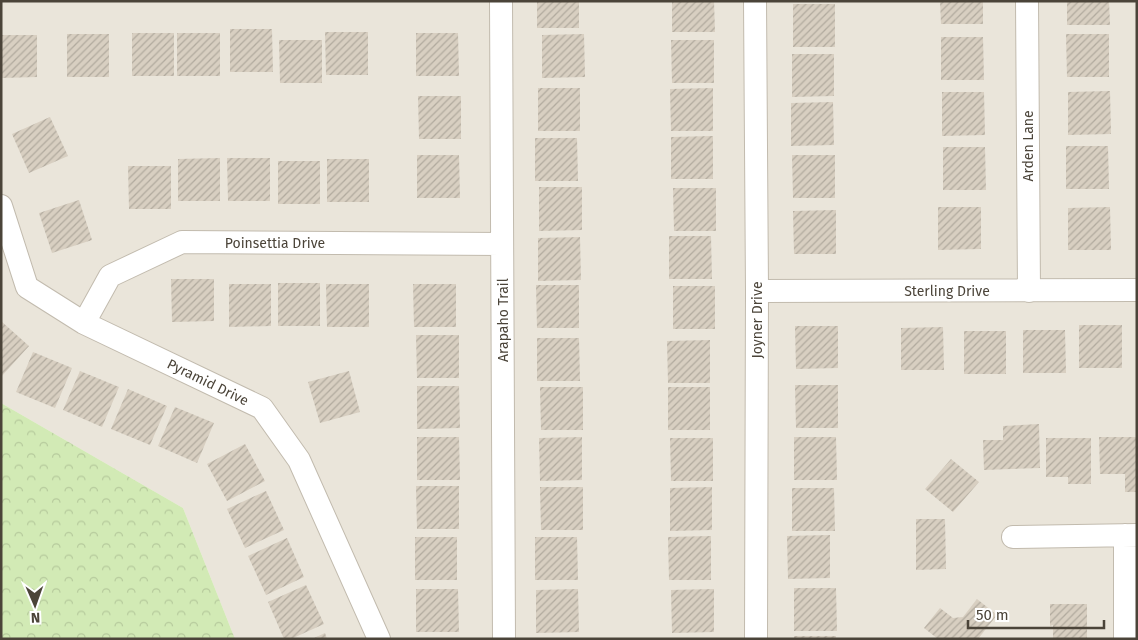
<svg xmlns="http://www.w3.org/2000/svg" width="1138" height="640" viewBox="0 0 1138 640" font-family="'Fira Sans',sans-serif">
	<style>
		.residential { fill: #eae5da }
		.forest { fill: url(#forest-crowns) }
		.building { fill: url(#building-hatch) }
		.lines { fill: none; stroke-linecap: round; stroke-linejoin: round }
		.minor-casing { stroke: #c2bbae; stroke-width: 24 }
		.minor { stroke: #fff; stroke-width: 22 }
		.labels { text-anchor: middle; stroke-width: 4.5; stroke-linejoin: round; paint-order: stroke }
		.street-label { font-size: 14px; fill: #4b4439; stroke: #fff }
	</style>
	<defs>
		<pattern id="forest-crowns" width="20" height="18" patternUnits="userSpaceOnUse" patternTransform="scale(1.25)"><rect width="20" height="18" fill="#d2eab5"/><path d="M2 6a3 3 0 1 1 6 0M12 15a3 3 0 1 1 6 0" fill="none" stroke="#b6ca9c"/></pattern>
		<pattern id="building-hatch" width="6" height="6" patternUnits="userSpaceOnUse" patternTransform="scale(1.25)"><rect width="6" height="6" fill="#d8cfc1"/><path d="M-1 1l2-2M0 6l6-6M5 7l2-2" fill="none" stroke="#b1aa9e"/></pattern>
	</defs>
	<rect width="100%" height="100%" fill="#f6f3ec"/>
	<path class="residential" d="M1 1H1137V639H235L183 508 1 403Z"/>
	<path class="forest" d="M1 403 183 508 235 639H1Z"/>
	<path class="building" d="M537 1H579V28H537Z
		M672 1H714L715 32H672Z
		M940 1H983V24H941Z
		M1067 1H1109L1110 25H1067Z
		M793 4H835V47H793Z
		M230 29H272L273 72H230Z
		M325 32H368V75H326Z
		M132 33H174V76H132Z
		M177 33H220V76H177Z
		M416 33H458L459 76H416Z
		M67 34H109V77H67Z
		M584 34 585 77 542 78V35Z
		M1066 34H1109V77H1067Z
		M1 35H37V77L1 78Z
		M941 37H983L984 80H941Z
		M279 40H322V83H280Z
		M671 40H714V83H672Z
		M792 54H834V96L792 97Z
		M538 88H580V131H538Z
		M713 88V131H671L670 89Z
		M1110 91 1111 134 1068 135V92Z
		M942 92H984L985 135 942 136Z
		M418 96H461V139H419Z
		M833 102 834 145 791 146V103Z
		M50 117 68 156 29 173 12 134Z
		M713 136V179H671V137Z
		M535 138H577L578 181H535Z
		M1066 146H1108L1109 189H1066Z
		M943 147H985L986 190H943Z
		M417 155H459L460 198H417Z
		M792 155H835V198H793Z
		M220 158V201H178V159Z
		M227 158H270V201H228Z
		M327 159H369V202H327Z
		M278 161H320V204H278Z
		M128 166H171V209H129Z
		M539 187H582V230L539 231Z
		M673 188H716V231H674Z
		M79 200 92 240 52 253 39 213Z
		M938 207H981V249L938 250Z
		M1110 207 1111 250H1068V208Z
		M836 210V254H794L793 211Z
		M669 236H711L712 279H669Z
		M580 237 581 280 538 281V238Z
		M171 279H214V321L172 322Z
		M278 283H320V326H278Z
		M229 284H271V326L229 327Z
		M326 284H369V327H327Z
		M413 284H456V327H414Z
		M536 285H579V328H537Z
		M673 286H715V329H673Z
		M1 321 29 346 1 377Z
		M1079 325H1122V368H1079Z
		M795 326H838V368L796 369Z
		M943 327 944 370H901V328Z
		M1023 330H1065L1066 373H1023Z
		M964 331H1006V374H964Z
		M416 335H459V378H417Z
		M537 338H579L580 381H537Z
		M710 340V383H668L667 341Z
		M33 352 72 368 55 408 16 392Z
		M80 371 119 387 102 427 63 410Z
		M349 371 360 412 320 423 308 382Z
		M795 385H838V428H796Z
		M417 386H459L460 428 417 429Z
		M540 387H583V430H541Z
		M668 387H710V430H668Z
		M128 389 167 406 150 445 111 429Z
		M175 407 214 423 197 463 158 446Z
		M1039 424 1040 468 984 470 983 440H1003V426Z
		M417 437H459L460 480H417Z
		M582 437V480L540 481 539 438Z
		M794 437H836L837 480H794Z
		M1099 437H1137V492H1125V474H1100Z
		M670 438H713V481H671Z
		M1046 438H1091V484H1068V477H1046Z
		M245 444 265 481 227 501 207 464Z
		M951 459 979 482 953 512 925 489Z
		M416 486H459V529H417Z
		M540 487H583V530H541Z
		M712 487V530L670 531V488Z
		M792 488H834L835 531H792Z
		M266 491 284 530 245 548 227 509Z
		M916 519H945L946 569 916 570Z
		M830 535V578L788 579 787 536Z
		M711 536V580H669L668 537Z
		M415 537H457V580H415Z
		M535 537H577L578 580H535Z
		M287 538 304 577 266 595 248 556Z
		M306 585 324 624 291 639H284L268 602Z
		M794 588H836L837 631H794Z
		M416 589H458L459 632H416Z
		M578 589 579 632 536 633V590Z
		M714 589V632L672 633 671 590Z
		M977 599 997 615 978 639H938L924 628 940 608 953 618 963 617Z
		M1050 604H1087V639H1053V625L1050 626Z
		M325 633 327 639H312Z
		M794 636H836V639H794Z"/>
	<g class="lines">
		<g class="minor-casing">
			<path id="minor" d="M501 1 504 639
				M755 1 757 291 756 639
				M1027 1 1029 291
				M1 206 27 287 84 323 262 408 299 460 379 639
				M757 291 1137 290
				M84 323 110 276 182 242 502 244
				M1013 537 1137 535
				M1125 639V535"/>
		</g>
		<use href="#minor" class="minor"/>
	</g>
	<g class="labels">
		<g class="street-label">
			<text transform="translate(1028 146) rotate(-90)" y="5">Arden Lane</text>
			<text x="275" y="248">Poinsettia Drive</text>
			<text x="947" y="296">Sterling Drive</text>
			<text transform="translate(503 320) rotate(-90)" y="5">Arapaho Trail</text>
			<text transform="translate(757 320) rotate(-90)" y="5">Joyner Drive</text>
			<text transform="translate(208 382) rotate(26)" y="5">Pyramid Drive</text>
		</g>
	</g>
	<rect width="1138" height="640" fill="none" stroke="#4b4439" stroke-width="5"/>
	<g transform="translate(35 605) rotate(178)" stroke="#ffffff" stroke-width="4" paint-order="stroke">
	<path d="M0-4L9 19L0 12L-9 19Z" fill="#4b4439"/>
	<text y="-8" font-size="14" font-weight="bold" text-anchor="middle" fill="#4b4439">N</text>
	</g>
	<path d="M968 620v8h136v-8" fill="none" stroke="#4b4439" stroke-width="2.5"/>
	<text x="976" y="620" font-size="15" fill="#4b4439" stroke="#ffffff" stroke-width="4" paint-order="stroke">50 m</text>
</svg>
